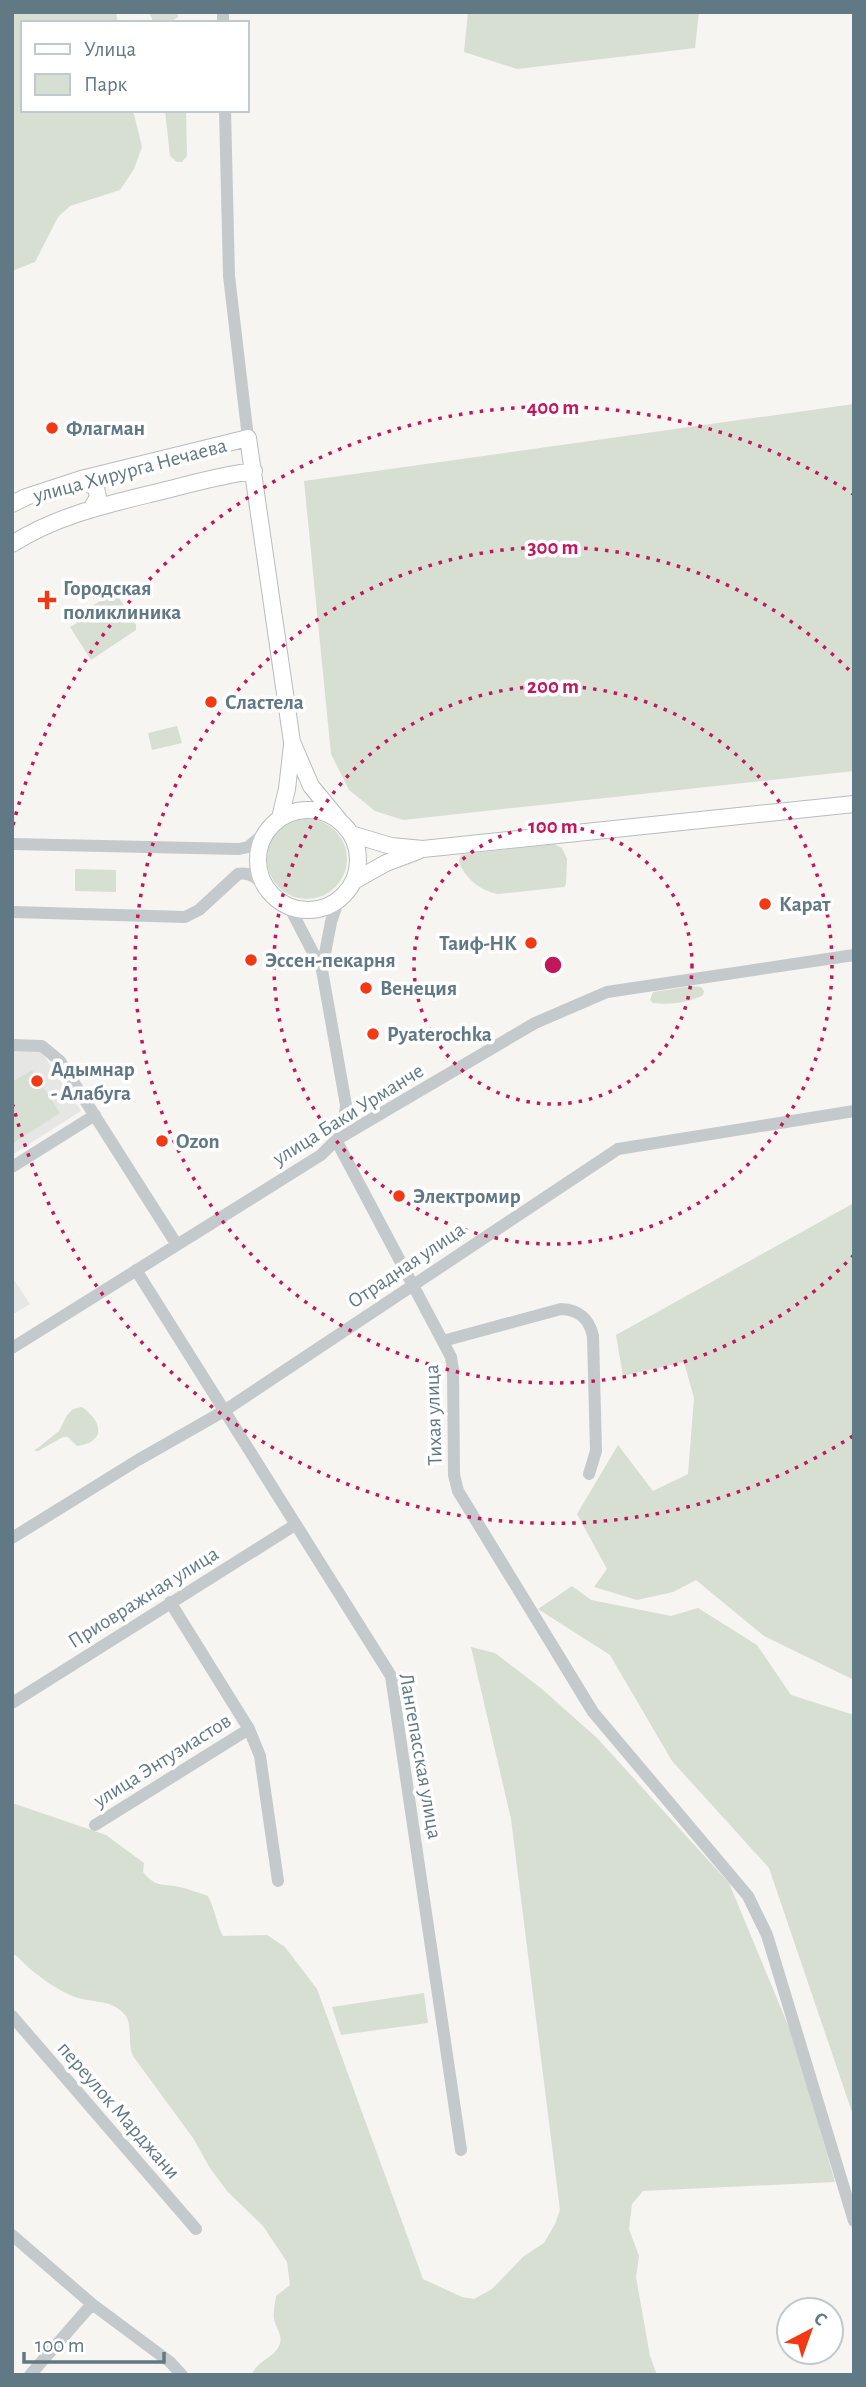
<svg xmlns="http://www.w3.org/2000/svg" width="866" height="2387" viewBox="0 0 866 2387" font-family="'Alegreya Sans',sans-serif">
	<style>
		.built { fill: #e6e7e5 }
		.green { fill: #d7ded2 }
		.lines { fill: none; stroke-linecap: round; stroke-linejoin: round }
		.major-casing { stroke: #b7bcbf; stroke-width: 18 }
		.minor { stroke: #c4c9cb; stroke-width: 12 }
		.major { stroke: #fff; stroke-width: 16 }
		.ring { fill: none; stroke: #c2185b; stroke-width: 3.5; stroke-dasharray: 3.5 7 }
		.poi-dot { fill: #f33913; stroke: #fff; stroke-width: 2.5 }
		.labels { text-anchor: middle; stroke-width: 7; stroke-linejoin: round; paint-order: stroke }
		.poi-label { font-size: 21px; font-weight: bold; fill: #617885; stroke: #fff; text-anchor: start }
		.street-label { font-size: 21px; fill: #617885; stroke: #fff }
		.centre { fill: #c2185b; stroke: #fff; stroke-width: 3.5 }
		.ring-label { font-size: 21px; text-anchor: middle; font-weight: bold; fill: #c2185b; stroke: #fff; stroke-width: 7; stroke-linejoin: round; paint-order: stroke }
	</style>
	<rect width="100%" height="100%" fill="#f6f5f1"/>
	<path class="built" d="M12 1051H41L81 1111 12 1155Z
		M12 1277 30 1304 12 1315Z"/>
	<path class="green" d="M12 12H116L118 23H23V110H133L142 147 134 169 120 190 70 206 58 217 35 262 12 271Z
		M149 12H178V17C169 24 163 23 153 21Z
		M468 12H699L695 48 517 69 464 52Z
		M165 110H186L187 156 182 162H177L170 156Z
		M854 404V771L403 820 375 811 349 790 331 754 304 481Z
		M112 594 119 598 136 625V630L91 660 70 627 77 623 73 617Z
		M177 726 182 743 152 750 148 733Z
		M267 859a40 40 0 1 1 80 0a40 40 0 1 1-80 0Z
		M554 844 562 848 567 859 566 884 564 887 498 894C481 891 464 878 459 861L461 855 466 854Z
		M75 869 116 870V892L75 891Z
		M692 986 701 987 704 991 703 995C688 1003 670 1005 653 1003L650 1000 653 992Z
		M32 1070 60 1113 12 1144V1082Z
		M854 1203V1680L764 1636 696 1580 673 1592 637 1600 594 1587 607 1569 577 1514 618 1445 653 1491 688 1474 694 1398 684 1362 623 1376 616 1335Z
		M82 1407C103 1422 106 1442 77 1446L68 1437H63L38 1451H34L59 1431 67 1415 73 1409Z
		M572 1586 591 1600 671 1616 698 1608 757 1645 791 1695 854 1715V2118L769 1868 672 1761 610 1655 538 1609Z
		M471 1647 495 1653 542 1689 597 1738 729 1883 795 2042 835 2182 643 2191 632 2204 629 2229 639 2256 636 2277 650 2356 657 2375H252C256 2361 273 2359 279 2346 284 2336 276 2329 274 2319 273 2312 275 2303 276 2296L290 2285 287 2262 263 2226 227 2191 210 2168 193 2138 133 2056C127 2041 133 2025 125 2015 113 1999 91 2003 75 1997 59 1991 42 1979 29 1968 23 1963 19 1957 12 1953V1803L106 1835 144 1863 143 1872C156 1888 161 1883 179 1887 189 1889 199 1893 208 1896 215 1909 216 1923 223 1936L267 1935 285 1947 317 1989 423 2279 462 2297 474 2299 492 2289 524 2256 544 2243 555 2224 560 2210 511 1819Z
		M424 1993 428 2023 341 2035 332 2007Z"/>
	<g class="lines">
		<g class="major-casing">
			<path id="major" d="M81 479 96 488 98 497 91 509
				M12 504 26 497 81 479 248 438 292 742 311 786 339 820
				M12 544C56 516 105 505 154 493 187 485 220 475 254 471
				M258 860a50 50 0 1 1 100 0a50 50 0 1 1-100 0Z
				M280 818 287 789 292 745
				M351 834 391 846 423 849 854 804
				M354 881 386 863 418 851"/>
		</g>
		<path class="minor" d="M223 12V23
			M225 110 229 276 248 438
			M12 844 239 849 248 847 266 832
			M290 908 322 970 346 1105 343 1128 336 1140 451 1357 453 1370 454 1475 458 1491 593 1712 748 1896 767 1935 854 2221
			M12 912 185 917 199 910 238 874C254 871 261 883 269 893
			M322 969 331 922 338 901
			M12 1045 42 1046 60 1061 177 1245
			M12 1167 95 1115
			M136 1270 391 1676 461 2150
			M443 1341 561 1309C579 1310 589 1318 593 1336L596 1451 589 1474
			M12 1348 321 1155 336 1140 535 1023 607 992 854 955
			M12 1538 138 1460 224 1411 618 1149 854 1111
			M170 1602 249 1729 260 1756 278 1881
			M12 1703 295 1525
			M95 1825 249 1729
			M12 2016 196 2229
			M12 2235 92 2304 170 2362 182 2375
			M30 2375 92 2304"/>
		<use href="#major" class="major"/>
	</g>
	<g class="ring">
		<circle cx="553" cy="965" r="139"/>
		<circle cx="553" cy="965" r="279"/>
		<path d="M854 1255A418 418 0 1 1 854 675"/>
		<path d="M853 1436A558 558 0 0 1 13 1105M13 825A558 558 0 0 1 853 494"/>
	</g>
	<g class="poi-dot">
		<circle cx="52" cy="428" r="7"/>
		<path d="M43.5 589.5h7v7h7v7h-7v7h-7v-7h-7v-7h7z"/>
		<circle cx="211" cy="702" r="7"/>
		<circle cx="765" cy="904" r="7"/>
		<circle cx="531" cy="943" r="7"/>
		<circle cx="251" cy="960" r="7"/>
		<circle cx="366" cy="988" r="7"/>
		<circle cx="373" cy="1034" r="7"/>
		<circle cx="37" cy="1081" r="7"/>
		<circle cx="162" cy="1141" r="7"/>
		<circle cx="399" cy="1196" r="7"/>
	</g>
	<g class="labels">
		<g class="poi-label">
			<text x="66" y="435">Флагман</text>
			<text x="63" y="595">Городская<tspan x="63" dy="24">поликлиника</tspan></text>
			<text x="225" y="709">Сластела</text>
			<text x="779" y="911">Карат</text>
			<text x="517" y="950" text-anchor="end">Таиф-НК</text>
			<text x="265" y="967">Эссен-пекарня</text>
			<text x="380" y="995">Венеция</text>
			<text x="387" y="1041">Pyaterochka</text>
			<text x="51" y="1076">Адымнар<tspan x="51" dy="24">- Алабуга</tspan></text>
			<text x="176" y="1148">Ozon</text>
			<text x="413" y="1203">Электромир</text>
		</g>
		<g class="street-label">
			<text transform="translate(130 470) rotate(-15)" y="7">улица Хирурга Нечаева</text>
			<text transform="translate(348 1114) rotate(-32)" y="7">улица Баки Урманче</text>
			<text transform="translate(406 1265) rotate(-34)" y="7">Отрадная улица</text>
			<text transform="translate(433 1415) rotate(-92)" y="7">Тихая улица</text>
			<text transform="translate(143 1597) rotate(-32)" y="7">Приовражная улица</text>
			<text transform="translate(421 1756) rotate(80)" y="7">Лангепасская улица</text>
			<text transform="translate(162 1760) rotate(-32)" y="7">улица Энтузиастов</text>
			<text transform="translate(119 2110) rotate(49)" y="7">переулок Марджани</text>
		</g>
	</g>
	<circle cx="553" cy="965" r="10" class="centre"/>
	<g class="ring-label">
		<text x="553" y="414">400 m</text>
		<text x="553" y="554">300 m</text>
		<text x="553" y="693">200 m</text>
		<text x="553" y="833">100 m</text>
	</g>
	<rect width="866" height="2387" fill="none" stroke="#617885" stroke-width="28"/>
	<rect x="21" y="21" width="228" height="91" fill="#ffffff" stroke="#c0c9ce" stroke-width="2"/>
	<rect x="35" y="44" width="35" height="10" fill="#ffffff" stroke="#c0c9ce" stroke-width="2"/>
	<text x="84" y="56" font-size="21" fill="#617885">Улица</text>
	<rect x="35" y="74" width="35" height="21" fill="#d7ded2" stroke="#c0c9ce" stroke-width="2"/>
	<text x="84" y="91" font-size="21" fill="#617885">Парк</text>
	<g transform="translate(810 2331) rotate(41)"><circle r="33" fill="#ffffff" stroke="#c0c9ce" stroke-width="2"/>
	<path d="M0-5L12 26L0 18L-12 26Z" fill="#f33913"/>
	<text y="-10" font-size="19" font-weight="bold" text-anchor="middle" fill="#617885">С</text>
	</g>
	<path d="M24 2352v10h140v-10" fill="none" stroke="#617885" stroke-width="3.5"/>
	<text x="35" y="2352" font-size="21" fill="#617885" stroke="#ffffff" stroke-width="5" paint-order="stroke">100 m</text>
</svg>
